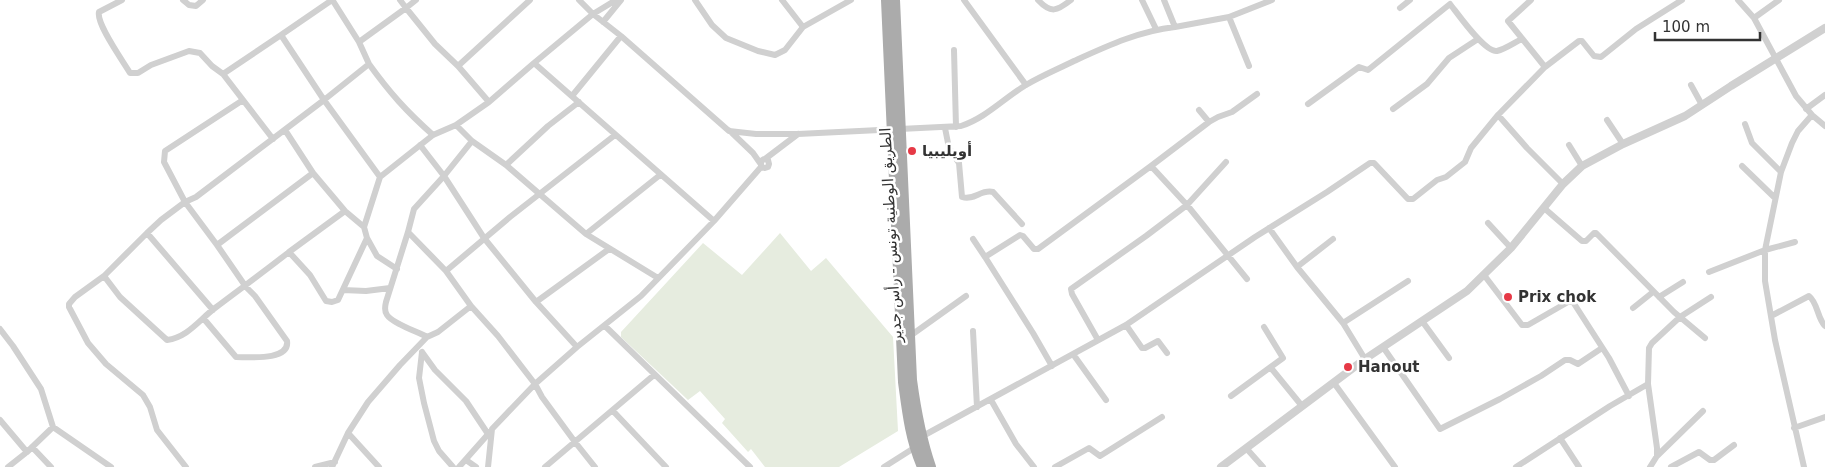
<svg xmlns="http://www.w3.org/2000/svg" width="1825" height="467" viewBox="0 0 1825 467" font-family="'DejaVu Sans',Vazirmatn,sans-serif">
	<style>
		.pitch { fill: #e6ecdf }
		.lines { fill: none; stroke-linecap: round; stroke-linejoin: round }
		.minor { stroke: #d0d0d0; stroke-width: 6 }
		.tertiary { stroke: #d0d0d0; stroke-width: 8 }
		.primary { stroke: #ababab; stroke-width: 10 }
		.poi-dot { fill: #e63946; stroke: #fff; stroke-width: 2 }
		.labels { text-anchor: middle; stroke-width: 5; stroke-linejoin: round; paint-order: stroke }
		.poi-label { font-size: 15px; font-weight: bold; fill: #333; stroke: #fff; text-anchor: start }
		.street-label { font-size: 15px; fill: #333; stroke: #fff }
	</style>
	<rect width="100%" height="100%" fill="#fff"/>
	<path class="pitch" d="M780 233 811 271 826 258 893 337 898 431 839 467H765L751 449 748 452 722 423 725 419 700 391 688 400 621 337V332L703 243 742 275Z"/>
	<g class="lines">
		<path class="minor" d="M122 0 99 12C96 24 123 61 130 73H138L151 65 189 51 200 53 212 66 223 74
			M183 0 189 5 196 6 203 0
			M400 0 406 8 416 0
			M579 0 593 14 621 36 729 131 756 134H798L961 126C986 118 1004 98 1026 85 1041 76 1058 69 1074 61 1107 46 1139 31 1175 27L1164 0
			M616 0 593 14 534 63 714 221
			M695 0 712 25 726 38 758 51 775 55 785 50 803 27 851 0
			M782 0 803 27
			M964 0 1026 85
			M1038 0C1051 14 1057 11 1071 0
			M1142 0 1156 29
			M1531 0 1508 21 1545 67
			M1738 0 1754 18 1796 96 1812 115 1825 126
			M333 1 359 42 369 64
			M1400 8 1410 0
			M1229 17 1249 66
			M1754 18 1779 0
			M603 22 621 0
			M1175 27 1229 17 1272 0
			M281 35 332 0
			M359 42 406 8 435 44 458 66 489 102
			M954 50 956 127
			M458 66 530 0
			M1691 85 1702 105
			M572 96 621 36
			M1308 104 1359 67 1368 70 1450 4C1458 14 1485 53 1497 51 1506 49 1515 42 1522 39
			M1393 109 1427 84 1449 58 1478 39
			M1806 109 1825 95
			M1199 110 1209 122
			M1607 120 1623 144
			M1745 124 1752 143 1781 172
			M456 125 472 141 506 165 586 234 658 278
			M945 128 949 148 959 163 962 197C974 201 981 189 993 192L1022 224
			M285 130 313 173
			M730 131 753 153 760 163
			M273 139 223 74 281 35 324 100 380 177
			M472 141 444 176 484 238 536 302 577 347
			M1569 145 1582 166
			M765 159 798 134
			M506 165 548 126 579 102
			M1151 166 1209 122 1218 117 1232 112 1257 94
			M1742 166 1775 198
			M1563 184 1527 148 1498 115 1545 67 1579 41H1582L1594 56 1601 57 1636 29 1682 0
			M1544 208 1582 241H1586L1594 233H1596L1674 312 1705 338
			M345 211 289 252 310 275 326 301 332 302 338 300 367 238 364 227 380 177 433 135 456 125 489 102 534 63
			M1488 223 1511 248
			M364 227 345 211 313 173 217 245 185 202 196 197 324 100 369 64C390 93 406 111 433 135
			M1269 228 1297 267 1343 323 1365 359
			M408 232 414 209 444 176 420 145
			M147 233 104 276 75 297 69 304V307L88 343 106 364 143 395 150 407 157 430 186 467
			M586 234 660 175
			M367 238 377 256 397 269
			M973 239 985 257 1020 235 1023 236 1034 249H1038L1151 166 1187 205 1247 279
			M985 257 1033 333 1052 366
			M1297 267 1333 239
			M446 271 510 217 615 135
			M1709 272 1765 250 1795 242
			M1484 275 1522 325H1528L1568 302H1573L1609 358 1629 396
			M104 276 120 297 167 340C188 337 199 320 215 308 240 289 265 271 289 252
			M343 290 366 291 390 288
			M1659 297 1683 282
			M536 302 609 249
			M1633 308 1653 292
			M213 310 147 233 161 220 185 202 164 162 165 151 243 100
			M1771 316 1809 296C1818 303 1817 318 1825 326
			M204 319 236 357C249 357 290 361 287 341L255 296 246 287 217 245
			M1422 321 1449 358
			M1343 323 1408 281
			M1126 325 1142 348H1145L1158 341 1167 353
			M605 326 750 467
			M0 329 13 346 41 389 53 427 111 467
			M973 331 977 407
			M910 336 966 296
			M427 337C418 332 392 323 387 315 384 311 385 306 386 302L408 232 446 271 471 306 498 336 535 384 542 397 575 442 595 467
			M1098 340 1072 294 1071 289 1146 236 1187 205 1226 162
			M1383 347 1440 429 1500 399 1541 376 1565 360H1570L1578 364 1602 348
			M422 352 419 378 424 403 434 441 439 451 453 467
			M422 352 435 370 466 401 488 434
			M1073 354 1106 400
			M1271 368 1302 406
			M1334 383 1395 467
			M1231 396 1283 358 1264 327
			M991 400 1016 444 1034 467
			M613 411 666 467
			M0 420 27 452 8 467
			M1794 428 1825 417
			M348 433 368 402 400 365 427 337 438 332 471 306
			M921 437 1126 325 1255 237 1327 192 1370 163H1374L1408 199H1413L1437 180 1446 177 1465 162 1471 148 1498 115
			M1560 438 1579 467
			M32 447 51 467
			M1246 448 1263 467
			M27 452 53 427
			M1657 456 1703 411
			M466 460 476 467
			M315 467 335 462
			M332 467 348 433 379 467
			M459 467 490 432
			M488 467 492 429 535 384 577 347 641 296 714 221 761 167V161L764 159 768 160 769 164 768 167 765 168 761 167
			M545 467 654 375
			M884 467 914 448
			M1055 467 1089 448 1100 456 1162 417
			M1516 467 1610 406 1648 384
			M1650 467 1657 456V448L1648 384 1649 348 1652 343 1680 317 1711 297
			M1671 467 1699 452 1710 460H1714L1734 445
			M1804 467 1775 340 1765 281V250L1781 172 1792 143 1798 131 1812 115"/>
		<path class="tertiary" d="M1221 467 1365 359 1467 291 1511 248 1563 184 1582 166 1623 144 1685 116 1731 86 1825 28"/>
		<path class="primary" d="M886 0 903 382C907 412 910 439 922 467
			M895 0 912 380C916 410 921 438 931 467"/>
	</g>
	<g class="poi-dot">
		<circle cx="912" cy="151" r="5"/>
		<circle cx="1508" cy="297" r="5"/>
		<circle cx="1348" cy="367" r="5"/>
	</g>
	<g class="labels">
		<g class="poi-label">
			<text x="922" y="156">أويليبيا</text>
			<text x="1518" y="302">Prix chok</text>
			<text x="1358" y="372">Hanout</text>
		</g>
		<g class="street-label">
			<text transform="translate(891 235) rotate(-93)" y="5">الطريق الوطنية تونس - رأس جدير</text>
		</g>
	</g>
	<path d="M1655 32v8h105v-8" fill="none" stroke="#333333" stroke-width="2.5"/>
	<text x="1662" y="32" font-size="15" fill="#333333" stroke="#ffffff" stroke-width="4" paint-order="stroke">100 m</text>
</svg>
